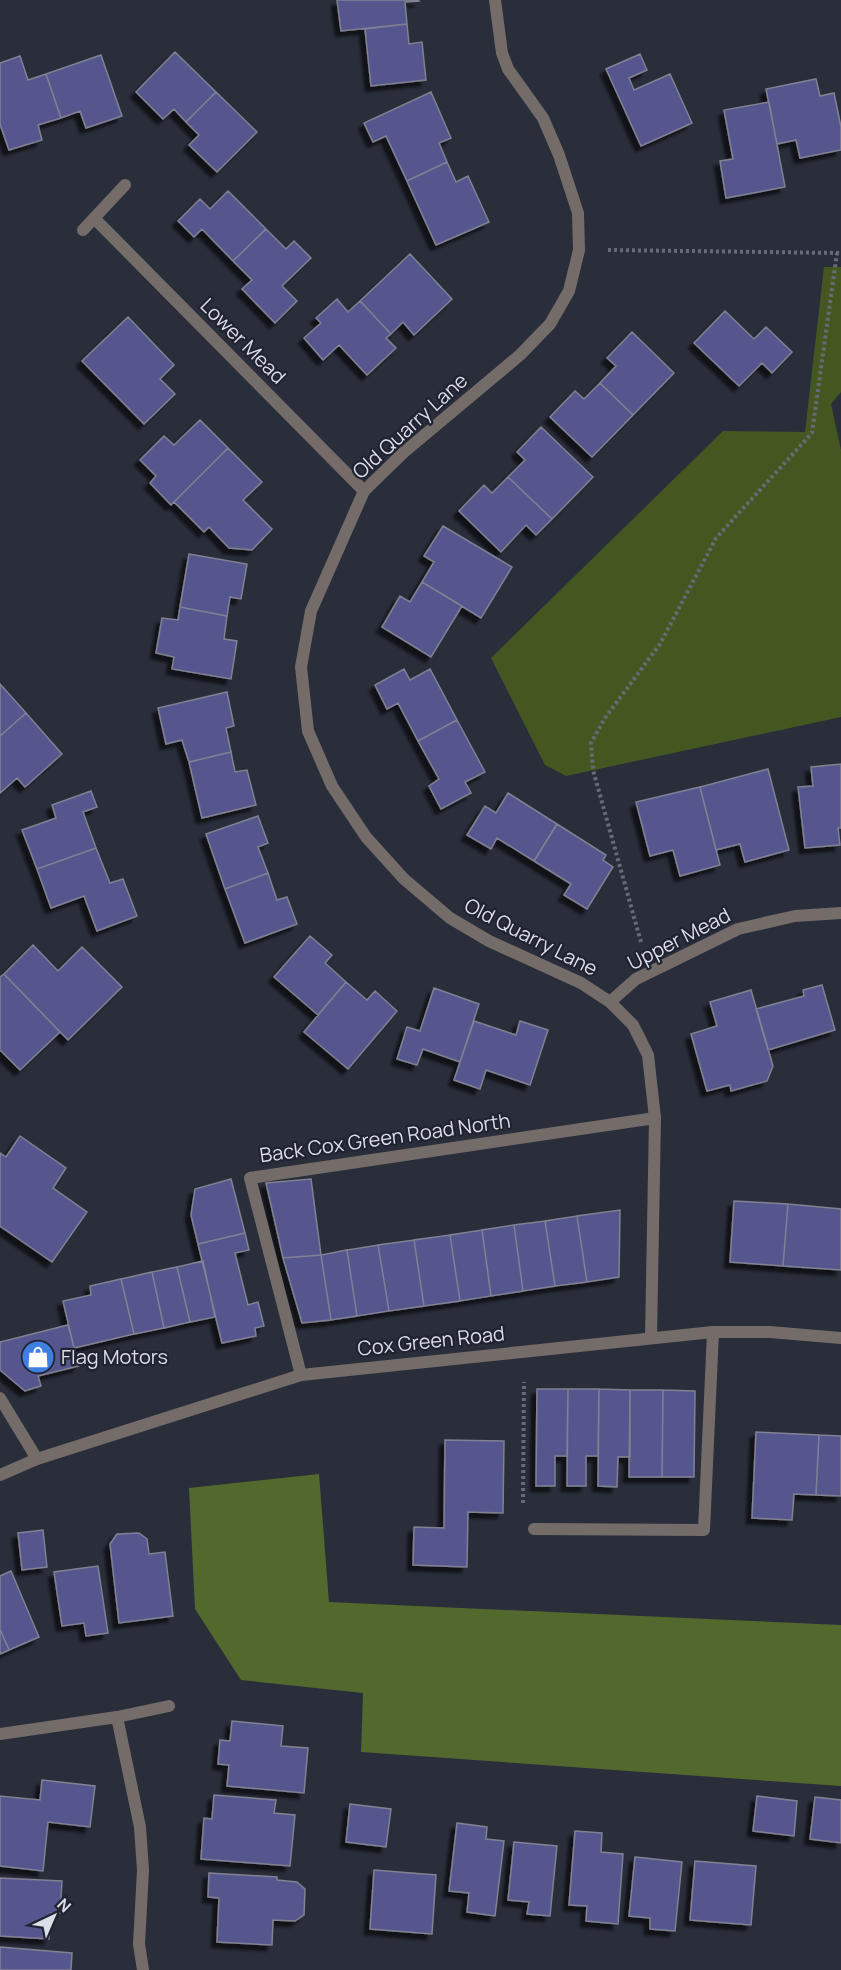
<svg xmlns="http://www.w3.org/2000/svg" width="841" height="1970" viewBox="0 0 841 1970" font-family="Manrope,sans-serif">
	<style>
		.green { fill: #455721 }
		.forest { fill: #53682c }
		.building { fill: #55578e; stroke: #808192; stroke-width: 1.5; filter: url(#shadow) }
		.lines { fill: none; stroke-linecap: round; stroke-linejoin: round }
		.path { stroke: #676b76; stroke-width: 4; stroke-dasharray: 3 3; stroke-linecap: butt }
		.lane { stroke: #746c69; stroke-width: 12 }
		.street { stroke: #746c69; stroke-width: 12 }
		.labels { text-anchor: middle; stroke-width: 4.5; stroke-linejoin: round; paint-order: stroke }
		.street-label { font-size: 20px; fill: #dbdee7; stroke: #202431 }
		.poi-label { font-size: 20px; fill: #dbdee7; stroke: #202431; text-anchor: start }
	</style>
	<defs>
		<filter id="shadow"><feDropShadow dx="-5.5" dy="5.5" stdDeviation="1.5" flood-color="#0009"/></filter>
	</defs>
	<rect width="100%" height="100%" fill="#2a2e3b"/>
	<path class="green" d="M824 267H841V392L831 404 841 450V717L566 776 545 765 491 658 723 431 805 432Z"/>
	<path class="forest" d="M319 1474 329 1602 841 1625V1786L361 1752 363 1693 241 1680 195 1609 189 1488Z"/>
	<path class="building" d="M337 0H418L419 1 405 2 407 24 341 31Z
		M407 24 409 44 422 42 426 80 371 86 365 29Z
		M175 52 216 92 186 122 174 109 163 119 136 92Z
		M640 54 647 70 629 78 634 90 670 74 692 123 641 146 606 69Z
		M101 55 122 116 86 128 80 111 61 118 46 74Z
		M20 56 28 80 46 74 61 118 38 125 42 140 9 150 0 124V63Z
		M816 79 820 96 834 93 841 127V150L800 158 796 140 777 144 766 89Z
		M216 92 257 132 217 172 189 145 199 135 186 122Z
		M431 92 451 138 439 143 447 162 407 181 386 136 373 142 364 123Z
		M769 102 785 187 726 198 720 161 733 159 724 110Z
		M447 162 456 182 468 176 489 222 436 245 407 181Z
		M228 191 266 229 233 261 202 229 194 237 178 221 200 199 210 209Z
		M266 229 286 249 294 241 311 258 282 286 297 301 275 323 242 289 252 280 233 261Z
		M410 254 452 299 414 335 403 322 391 334 360 301Z
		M337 299 348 312 360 301 391 334 386 338 396 348 367 375 339 345 323 360 304 338 321 323 316 318Z
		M725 311 754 339 766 327 792 352 772 373 762 363 739 386 694 343Z
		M128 317 174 365 160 379 175 394 144 424 82 361Z
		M632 332 674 373 633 415 600 383 616 366 607 358Z
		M600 383 633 415 592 457 550 417 575 391 584 399Z
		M200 420 228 448 171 505 150 483 156 476 140 460 164 436 174 445Z
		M541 427 593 477 552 519 508 477 525 460 517 452Z
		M228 448 262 482 243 500 272 529 252 550 229 548 209 527 204 532 174 502Z
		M508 477 552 519 536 535 526 525 501 552 459 511 484 485 492 493Z
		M443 526 512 567 481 618 422 582 434 562 424 556Z
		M189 554 247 564 241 599 230 597 227 616 180 607Z
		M422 582 462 606 431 657 382 627 400 596 410 602Z
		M180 607 227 616 224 639 237 641 231 679 172 669 174 657 156 653 162 618 178 620Z
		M404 669 410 680 430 669 457 720 418 741 398 703 387 709 375 685Z
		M0 684 26 713 0 736Z
		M227 692 234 726 226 728 231 752 189 762 182 740 166 744 158 708Z
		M26 713 62 754 25 787 17 778 0 793V736Z
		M457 720 485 772 465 782 471 793 441 809 429 786 439 779 418 741Z
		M231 752 235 772 247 770 256 805 202 818 189 762Z
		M841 764V828H838L840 845 805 848 798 787 813 786 811 767Z
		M768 769 789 850 745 862 740 844 716 850 700 787Z
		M700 787 720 865 680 876 673 850 650 856 636 802Z
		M91 791 97 807 83 812 96 848 37 869 22 830 56 818 52 805Z
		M508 793 557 824 534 861 497 838 491 849 467 835 485 806 496 813Z
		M258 816 268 843 258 847 268 873 225 889 206 834Z
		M557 824 606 855 603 860 613 867 587 909 564 895 571 884 534 861Z
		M96 848 110 883 123 879 137 916 97 931 84 896 51 908 37 869Z
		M268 873 277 900 287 897 297 924 245 943 225 889Z
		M310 936 332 955 325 963 346 982 318 1015 274 977Z
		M33 945 58 971 82 947 122 987 68 1040 4 974Z
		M4 974 60 1032 20 1070 0 1050V977Z
		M346 982 367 1000 375 991 397 1011 348 1069 304 1032Z
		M822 985 835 1030 768 1050 756 1009 804 996 803 990Z
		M434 988 479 1004 460 1062 423 1049 417 1065 397 1059 407 1027 420 1031Z
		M751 990 773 1066 767 1081 731 1091 730 1085 707 1091 691 1034 717 1026 710 1002Z
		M474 1021 516 1035 520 1021 548 1030 530 1085 486 1070 480 1089 454 1080Z
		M20 1136 66 1168 53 1188 87 1212 52 1262 0 1226V1153L6 1157Z
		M231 1179 245 1233 198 1244 191 1215 195 1189Z
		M311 1179 321 1255 283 1258 266 1183Z
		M734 1201 788 1204 783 1266 730 1262Z
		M788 1204 841 1209V1270L783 1266Z
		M620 1210 619 1277 587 1282 577 1216Z
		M577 1216 587 1282 555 1286 545 1221Z
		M545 1221 555 1286 523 1291 514 1225Z
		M514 1225 523 1291 491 1296 482 1230Z
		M482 1230 491 1296 460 1301 450 1235Z
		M245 1233 249 1250 235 1253 248 1305 258 1302 264 1326 255 1328 256 1336 222 1343 198 1244Z
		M450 1235 460 1301 424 1306 414 1240Z
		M414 1240 424 1306 389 1311 378 1245Z
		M378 1245 389 1311 357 1316 347 1250Z
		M347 1250 357 1316 331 1320 321 1255Z
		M321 1255 331 1320 302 1323 283 1258Z
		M203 1261 215 1317 190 1322 177 1267Z
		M177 1267 190 1322 164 1328 152 1272Z
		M152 1272 164 1328 134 1334 121 1279Z
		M121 1279 134 1334 74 1348 63 1301 91 1295 90 1286Z
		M68 1325 79 1366 38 1376 41 1386 25 1391 0 1370V1342Z
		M537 1389H568L567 1456H555V1486H536Z
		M568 1389H599L598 1456H586V1486H567Z
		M599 1389 630 1390V1457H618L617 1487 598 1486Z
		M630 1390H663L662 1477H629Z
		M663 1390 695 1391 694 1477H662Z
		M756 1432 819 1435 816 1495 794 1494 792 1520 752 1518Z
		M819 1435 841 1436V1496L816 1495Z
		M445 1440 504 1441 503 1513 468 1512 467 1567 413 1565 414 1527 444 1528Z
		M43 1530 47 1567 22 1570 18 1533Z
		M139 1533 147 1539 149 1554 165 1552 173 1616 119 1623 110 1544 117 1534Z
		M98 1566 108 1633 86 1636 84 1623 62 1626 54 1572Z
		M11 1571 39 1637 9 1650 0 1629V1576Z
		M0 1629 9 1650 0 1654Z
		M232 1721 283 1726 281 1746 308 1748 304 1793 227 1786 229 1765 218 1764 220 1740 230 1741Z
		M42 1780 95 1786 90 1827 48 1822 43 1871 0 1866V1796L40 1800Z
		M214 1795 276 1800 274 1813 295 1815 290 1866 201 1859 204 1818 212 1819Z
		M757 1796 797 1801 794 1836 753 1831Z
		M815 1797 841 1800V1843L810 1839Z
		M350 1804 391 1809 386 1847 346 1842Z
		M457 1823 487 1827 486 1839 504 1841 495 1916 467 1912 469 1893 449 1891Z
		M575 1831 602 1833 601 1852 623 1854 618 1924 586 1921 587 1906 569 1905Z
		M514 1842 557 1846 550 1916 527 1914 529 1902 508 1900Z
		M635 1857 682 1862 675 1931 650 1929V1918L629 1916Z
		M695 1861 756 1866 751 1925 690 1920Z
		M374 1870 436 1875 432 1934 370 1929Z
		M209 1873 277 1877V1880L297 1882 305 1889 304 1915 295 1921 273 1920 272 1945 217 1942 219 1898 208 1897Z
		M0 1878 62 1881 60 1913H51L49 1939 0 1936Z
		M0 1947 72 1953 71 1970H0Z"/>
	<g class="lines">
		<path class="path" d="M608 250 841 253
			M641 942 593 770 591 743 605 718 660 644 716 538 812 433 837 253
			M523 1503 524 1382"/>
		<path class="lane" d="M301 1375 250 1178 655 1118
			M534 1529 704 1530 713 1332"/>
		<path class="street" d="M495 0 502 53 508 69 543 118 559 155 578 213 579 250 569 291 550 324 520 355 403 453 364 491 311 611 301 667 308 731 332 786 366 837 404 879 450 918 489 941 581 983 610 1002 633 1025 648 1055 655 1118 651 1338
			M94 218 364 491
			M83 230 125 185
			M610 1002 636 979 738 929 795 916 841 913
			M0 1398 37 1459
			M0 1475 37 1459 301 1375 713 1332H770L841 1338
			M117 1717 140 1827 143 1870 139 1944 143 1970
			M0 1734 117 1717 169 1706"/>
	</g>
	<defs>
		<g id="shop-disc" transform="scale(1.725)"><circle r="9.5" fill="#3f7fe0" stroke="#202431"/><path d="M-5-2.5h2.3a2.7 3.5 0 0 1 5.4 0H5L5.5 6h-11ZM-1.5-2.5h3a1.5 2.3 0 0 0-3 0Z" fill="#fff"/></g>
	</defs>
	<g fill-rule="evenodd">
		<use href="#shop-disc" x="38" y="1357"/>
	</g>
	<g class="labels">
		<g class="street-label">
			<text transform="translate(243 341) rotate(45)" y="7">Lower Mead</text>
			<text transform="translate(410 426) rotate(-42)" y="7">Old Quarry Lane</text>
			<text transform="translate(531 937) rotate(27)" y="7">Old Quarry Lane</text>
			<text transform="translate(679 939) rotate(-27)" y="7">Upper Mead</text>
			<text transform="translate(385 1138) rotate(-8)" y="7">Back Cox Green Road North</text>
			<text transform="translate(431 1341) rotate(-6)" y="7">Cox Green Road</text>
		</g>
		<g class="poi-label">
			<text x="61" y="1364">Flag Motors</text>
		</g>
	</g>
	<g transform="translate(54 1916) rotate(44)" stroke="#202431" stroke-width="4.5" paint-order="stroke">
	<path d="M0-4.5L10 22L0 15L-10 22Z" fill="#dbdee7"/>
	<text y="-9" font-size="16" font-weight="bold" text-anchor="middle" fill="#dbdee7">N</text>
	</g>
</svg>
